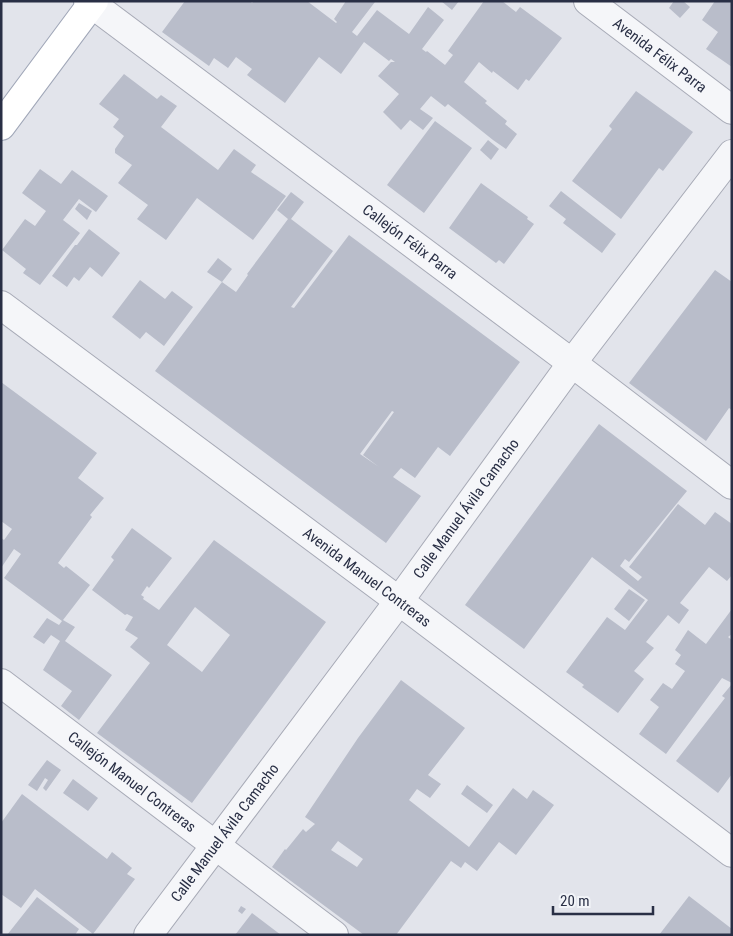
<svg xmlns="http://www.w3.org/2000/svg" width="733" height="936" viewBox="0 0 733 936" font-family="'Roboto Condensed',sans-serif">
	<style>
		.building { fill: #b9bdca; fill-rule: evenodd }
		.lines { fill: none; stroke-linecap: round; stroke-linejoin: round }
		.minor-casing { stroke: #a7aab6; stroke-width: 30 }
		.major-casing { stroke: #a0a7b8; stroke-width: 30 }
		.minor { stroke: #f5f6f9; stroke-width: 28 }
		.major { stroke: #fff; stroke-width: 28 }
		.labels { text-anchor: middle; stroke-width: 4; stroke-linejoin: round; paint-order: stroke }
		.street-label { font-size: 15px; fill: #292f45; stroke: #f2f4f8 }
	</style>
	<rect width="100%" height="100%" fill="#e2e4eb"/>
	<path class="building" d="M185 1H251V2L252 3 254 1H307L336 23 337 22 334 19 346 1H373L375 2 352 32 357 36 377 10 409 34 428 7 444 20 422 49 426 52 427 51 445 65 453 55 448 51 484 1H502L516 12 520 7 562 38 529 81 526 79 518 90 493 71 492 73 479 62 464 82 487 101 485 103 507 121 505 124 517 134 506 149 493 140 448 104 445 107 431 96 420 109 433 118 423 130 410 120 401 130 383 112 399 94 378 76 391 62H395L391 59 389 61 364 42 341 74 319 57 285 103 247 75 252 69 236 57 228 68 214 58 209 66 162 32Z
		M441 1H459L452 10Z
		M674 1H683L690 7 680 18 669 8Z
		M715 1H732V67L706 49 718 32 702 20Z
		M124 74 157 99 161 95 177 106 161 127 218 170 234 149 256 165 251 172 286 196 253 240 197 198 166 240 137 219 148 205 118 183 132 165 115 153V149L124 136 113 127 119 119 99 104Z
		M636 91 693 132 663 171 659 168 621 219 572 181 612 129 609 126Z
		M435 121 472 148 424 213 387 185Z
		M488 140 499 149 491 160 480 150Z
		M40 169 61 184 72 170 108 196 96 212 79 199 63 220 80 233 40 285 23 273 26 269 2 250 25 219 35 226 46 211 22 193Z
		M481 183 528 217 527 219 534 224 504 264 499 260 496 263 449 228Z
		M561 191 616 234 602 253 563 223 566 219 549 206Z
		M291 192 304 202 291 219 333 251 291 307 294 308 349 235 520 362 450 456 438 447 415 478 401 468 393 477 421 496 386 543 155 371 222 282 236 292 248 275 247 274 288 219 277 210ZM392 411 394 412 363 455 379 467 360 454Z
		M79 203 92 211 87 220 75 209Z
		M89 229 120 253 102 277 90 267 79 281 74 277 67 287 52 276 75 245H77Z
		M218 258 232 269 222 282 207 272Z
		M715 270 732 282V410L729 408 706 441 629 383Z
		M140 280 165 299 172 291 193 307 164 346 146 332 140 339 112 317Z
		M1 382 97 453 78 478 104 498 90 515 92 517 58 563 64 568 66 566 90 585 63 620 75 627 65 641 112 675 79 720 61 706 72 691 43 670 60 641 51 635 44 644 33 637 47 618 59 625 62 621 4 578 21 554 14 549 1 568V538L4 540 12 529 1 521Z
		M599 424 687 491 629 562 625 559 620 566 638 581 642 577 629 567 678 504 705 525 715 512 732 524V575L727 581 709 567 680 603 689 610 679 624 668 615 646 642 654 648 634 671 644 679 618 713 582 687 584 685 566 672 607 617 625 630 648 600 592 557 524 649 465 605Z
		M132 528 172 558 149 588 147 586 141 595 144 597 143 599 159 610 214 540 326 622 192 803 97 733 150 663 130 647 138 638 125 630 133 617 127 614 125 615 92 590 114 560 111 557ZM195 607 230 635 202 672 167 645Z
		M629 589 645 600 629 621 614 609Z
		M732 609V634L728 637 732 640V683L722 678 666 754 639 734 659 707 650 700 663 683 672 689 685 671 675 664 681 655 675 650 688 630 706 644Z
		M401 680 465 728 428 775 441 784 430 798 417 789 409 800 469 847 513 788 527 799 533 790 554 805 516 855 499 842 477 871 465 862 461 868 451 861 396 935H364L272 867 285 849 286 850 303 829 306 832 315 824 305 817 358 738ZM338 841 363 859 357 867 331 850Z
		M732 684V774L718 793 676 761 725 698 722 696Z
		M47 760 61 770 46 791 43 788 48 780 45 778 37 791 28 785Z
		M73 779 98 798 88 811 63 793Z
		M467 785 493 805 487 813 461 794Z
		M22 794 107 859 112 852 132 868 127 874 135 879 93 934 35 889 21 908 1 894V823Z
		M689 896 732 929V935H659Z
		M37 897 79 929 75 935H7Z
		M241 906 246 909 242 914 238 911Z
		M252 913 281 935H235Z"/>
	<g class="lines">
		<g class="minor-casing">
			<g id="minor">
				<path id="s1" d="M88 1 572 363 732 485"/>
				<path id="s2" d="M588 1 732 110"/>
				<path id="s3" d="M1 305 399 601 732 853"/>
				<path id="s4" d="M1 683 334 935"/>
				<path id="s5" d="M148 935 399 601 572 363 732 154"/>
			</g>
		</g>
		<g class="major-casing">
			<path id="major" d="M1 126 94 1"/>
		</g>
		<use href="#minor" class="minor"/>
		<use href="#major" class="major"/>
	</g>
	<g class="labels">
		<g class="street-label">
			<text dy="5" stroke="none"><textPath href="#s2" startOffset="90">Avenida Félix Parra</textPath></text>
			<text dy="5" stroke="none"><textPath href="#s1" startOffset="402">Callejón Félix Parra</textPath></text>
			<text dy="5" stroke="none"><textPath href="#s5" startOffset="532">Calle Manuel Ávila Camacho</textPath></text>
			<text dy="5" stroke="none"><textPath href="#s3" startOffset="456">Avenida Manuel Contreras</textPath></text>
			<text dy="5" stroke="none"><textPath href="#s4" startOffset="164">Callejón Manuel Contreras</textPath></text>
			<text dy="5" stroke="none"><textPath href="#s5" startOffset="128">Calle Manuel Ávila Camacho</textPath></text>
		</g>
	</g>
	<rect width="733" height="936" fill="none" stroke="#292f45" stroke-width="5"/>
	<path d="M553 906v8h100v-8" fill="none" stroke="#292f45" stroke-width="2.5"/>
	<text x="560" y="906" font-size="15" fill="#292f45" stroke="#f2f4f8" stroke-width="4" paint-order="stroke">20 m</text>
</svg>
